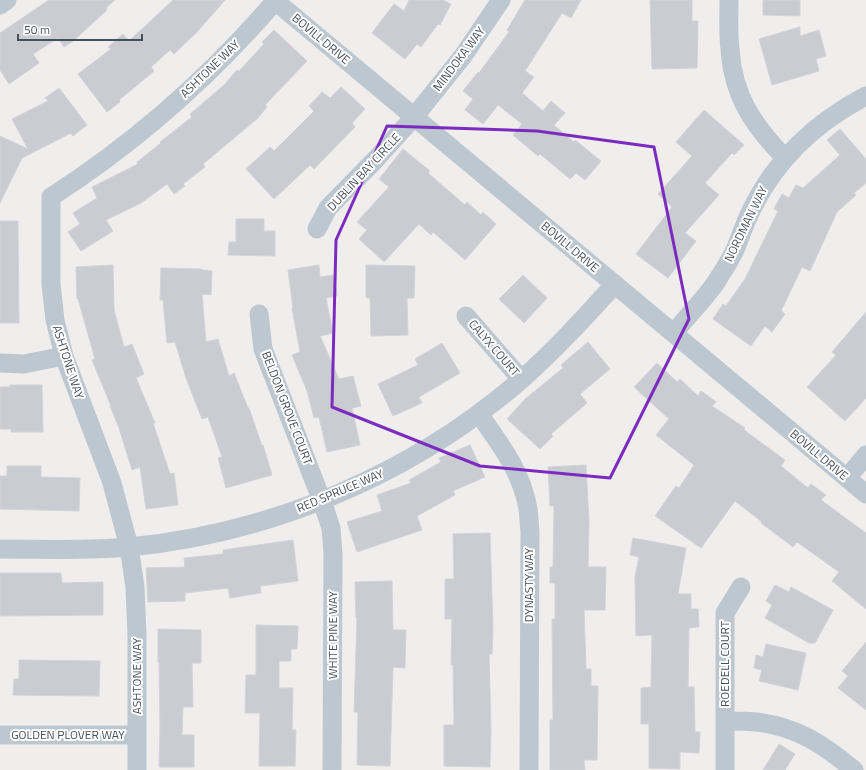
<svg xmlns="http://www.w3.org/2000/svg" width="866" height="770" viewBox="0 0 866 770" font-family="'Titillium Web',sans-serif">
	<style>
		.building { fill: #caccd2; stroke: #d1d3d9 }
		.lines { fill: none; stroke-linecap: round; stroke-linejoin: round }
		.minor { stroke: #bdc7d0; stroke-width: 19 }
		.marked { fill: none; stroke: #7b2cbf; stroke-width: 3; stroke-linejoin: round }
		.labels { text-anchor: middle; stroke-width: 4; stroke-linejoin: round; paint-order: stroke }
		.street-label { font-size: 12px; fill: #45505a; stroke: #fff }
	</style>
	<rect width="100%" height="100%" fill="#f0eded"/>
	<path class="building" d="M49 0H115L106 8 107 10 72 42 64 47 58 38 33 54 39 63 9 84 0 70V33Z
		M173 0H225L198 31 174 54 170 50 151 67 154 71 119 100 120 102 107 112 78 74 111 49 108 47 123 34 129 41Z
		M409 0H443L451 4 440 25 438 24 421 47 417 44 405 59 372 33 394 4 404 11Z
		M525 0H581L571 18 562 13 525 71 534 77 522 93 543 111 551 101 565 113 554 125 574 142 575 140 601 161 585 180 576 173 570 179 540 154 538 156 513 135 522 124 498 105 483 124 465 110 473 99 463 91 478 72 479 73 509 32 507 30Z
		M650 0H692V21H698L697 68 652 69Z
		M763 0H800V16L763 15Z
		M800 27V36L819 30 826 56 816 59 819 71 772 85 759 39Z
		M274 30 307 61 265 105 267 107 257 119 203 164 205 167 183 184 185 186 174 194 167 184 141 203 106 220 113 231 81 251 68 232 80 224 73 213 97 198 92 187 138 164 137 162 161 143 160 142 192 117 190 114 224 85 237 70 239 71 264 44 262 42Z
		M341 87 365 109 352 123 355 127 314 169 310 165 274 199 246 169 270 147 274 151 314 111 309 106 322 92 330 98Z
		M59 88 87 125 73 136 71 133 22 158 0 203V136L28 149 12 119 48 101 45 98Z
		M704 110 744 145 734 155 732 153 705 183 719 195 685 233 696 241 668 278 636 254 672 207 658 194 692 156 676 142Z
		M840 129 866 159V183L854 193 856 195 837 212 810 271 802 267 781 311 785 314 772 332 765 326 751 346 713 319 723 304 726 306 745 279 778 211 774 209 782 194 789 198 796 185 803 188 840 155 827 140Z
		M403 149 430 171 428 173 465 205 467 202 481 215 483 212 496 224 465 260 433 232 431 235 419 224 384 262 359 239 367 230 357 222 389 187 379 179Z
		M236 219H264V231H275V256L228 255 229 242H236Z
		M0 221H18L19 323H0Z
		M113 265 114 310 124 347 132 344 144 374 136 378 155 423H153L170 474 174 473 178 505 146 509 140 467 132 470 119 428 110 406H111L92 360 95 359 78 299H77L76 267Z
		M319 265 320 277 334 275 337 296 326 298 333 333 320 336 339 379 353 376 361 406 352 408 360 445 327 452 319 417 314 418 307 391 292 355 300 352 292 308H293L288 270Z
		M366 265 415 266 414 298H407L408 335 371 336 370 298H366Z
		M161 268 202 269V270L212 271 211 295 202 294 206 342 218 339 229 376 234 373 248 408H249L262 446 263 445 272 475 226 488 218 458 222 457 208 417 202 419 186 378 175 342 167 343 163 300H160Z
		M523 275 547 298 524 323 499 299Z
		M866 312V398L845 421 807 387 836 355 832 352Z
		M588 342 610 369 580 394 587 403 551 434 553 436 540 449 507 419 525 399 563 368 561 365Z
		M442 343 460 373 419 397 422 403 393 416 378 384 418 365 415 359Z
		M657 363 677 382 680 379 698 396 701 391 716 402 712 406 745 428 744 430 785 460 781 466 808 488 811 484 826 495 821 500 866 533V609L832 581 839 572 797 542 793 547 761 523 762 522 735 501 701 548 655 516 676 486 679 488 694 465 656 435 669 419 634 387Z
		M10 385H42L43 432H11V429H0V387H10Z
		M470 445 485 477 453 491 455 495 417 516 422 530 357 552 347 522 382 511 377 495 411 483 409 480 441 462 439 458Z
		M586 465 589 521 588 567H606L605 610H584L586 669H591V686H598L597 760H584L585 770H550V720H553L552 619H555V583H550V567H553L554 506H550L548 467Z
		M7 466H41V477L80 478 79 511 0 509V476H7Z
		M490 533 493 630 492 654H489L491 731 490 767 444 766V725H454L453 665H451L452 619H445V579H454L453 534Z
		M633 538 686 548 678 594H691V609H698L699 627 689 628 688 687H694L695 732H700L699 753 680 752V769L649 768V724H641V688L651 687 652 635 636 636 635 577 639 557 630 555Z
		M293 540 298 581 260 586 261 593 230 598 228 588 185 593V601L148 602 146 568 185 567 184 558 223 554V550Z
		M0 573H61L62 583 103 582V615L0 616Z
		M392 581 393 630H406L405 668 393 667 390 766 357 765 358 712H354L357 618H356L355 582Z
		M775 585 789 592 791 587 833 610 815 643H809L765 618 772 605 766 601Z
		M256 625 298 626 297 649H291V661H279V688H293L292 730H296L295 766H259L260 713H245L246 675H256Z
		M158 629 201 630V663H192L193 707H183L182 735H194V767H159L160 727 159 662H158Z
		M866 642V710L838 688 848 676 842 671Z
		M766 644 806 653 798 690 759 681 762 670 754 668 756 655 763 657Z
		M19 660 100 661 99 696 13 695 14 679H19Z
		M779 744 795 754 785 770H763Z"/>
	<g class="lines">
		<path class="minor" d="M274 0 866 494
			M729 0C729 16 728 33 730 49 733 96 753 125 785 158
			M0 5 7 0
			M317 229 328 208 376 159 414 117 463 56 501 0
			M259 314 263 349 322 501 331 528 333 554 332 770
			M466 316 521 379
			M674 333C687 316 707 297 718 279 724 270 730 260 735 250 740 238 744 225 750 213 774 161 816 122 866 96
			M0 363 24 364 64 356
			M479 414C500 444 522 472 528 509 529 516 529 524 530 531L529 770
			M847 478 866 455
			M0 549C43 549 86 551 129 547 273 533 413 474 522 379 555 350 585 317 615 284
			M725 721C735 721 746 721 756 722 796 726 824 745 854 770
			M0 735H137
			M137 770V636L135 587 129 547 112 483 64 356 55 320 51 284V197C135 143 211 76 276 0
			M725 770V613L741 587"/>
	</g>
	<path class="marked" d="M387 126 537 131 654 147 689 319 610 478 480 466 332 407 336 240Z"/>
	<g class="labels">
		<g class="street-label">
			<text transform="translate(321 39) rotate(40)" y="4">BOVILL DRIVE</text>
			<text transform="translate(459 59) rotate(-53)" y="4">MINDOKA WAY</text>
			<text transform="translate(210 69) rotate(-44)" y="4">ASHTONE WAY</text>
			<text transform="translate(364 172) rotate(-47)" y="4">DUBLIN BAY CIRCLE</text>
			<text transform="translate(746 224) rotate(-64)" y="4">NORDMAN WAY</text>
			<text transform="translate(570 247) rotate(40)" y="4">BOVILL DRIVE</text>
			<text transform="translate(494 348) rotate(49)" y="4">CALYX COURT</text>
			<text transform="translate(68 362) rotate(72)" y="4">ASHTONE WAY</text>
			<text transform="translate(287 408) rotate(69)" y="4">BELDON GROVE COURT</text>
			<text transform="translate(819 455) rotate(40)" y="4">BOVILL DRIVE</text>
			<text transform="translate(340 491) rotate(-23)" y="4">RED SPRUCE WAY</text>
			<text transform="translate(529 585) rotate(-90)" y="4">DYNASTY WAY</text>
			<text transform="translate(333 635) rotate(-90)" y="4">WHITE PINE WAY</text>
			<text transform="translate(725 664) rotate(-90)" y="4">ROEDELL COURT</text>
			<text transform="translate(137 676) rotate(-90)" y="4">ASHTONE WAY</text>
			<text x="68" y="739">GOLDEN PLOVER WAY</text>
		</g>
	</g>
	<path d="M18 34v6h124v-6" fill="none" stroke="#45505a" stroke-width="2"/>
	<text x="24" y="34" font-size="12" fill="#45505a" stroke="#ffffff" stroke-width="3" paint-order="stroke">50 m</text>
</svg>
